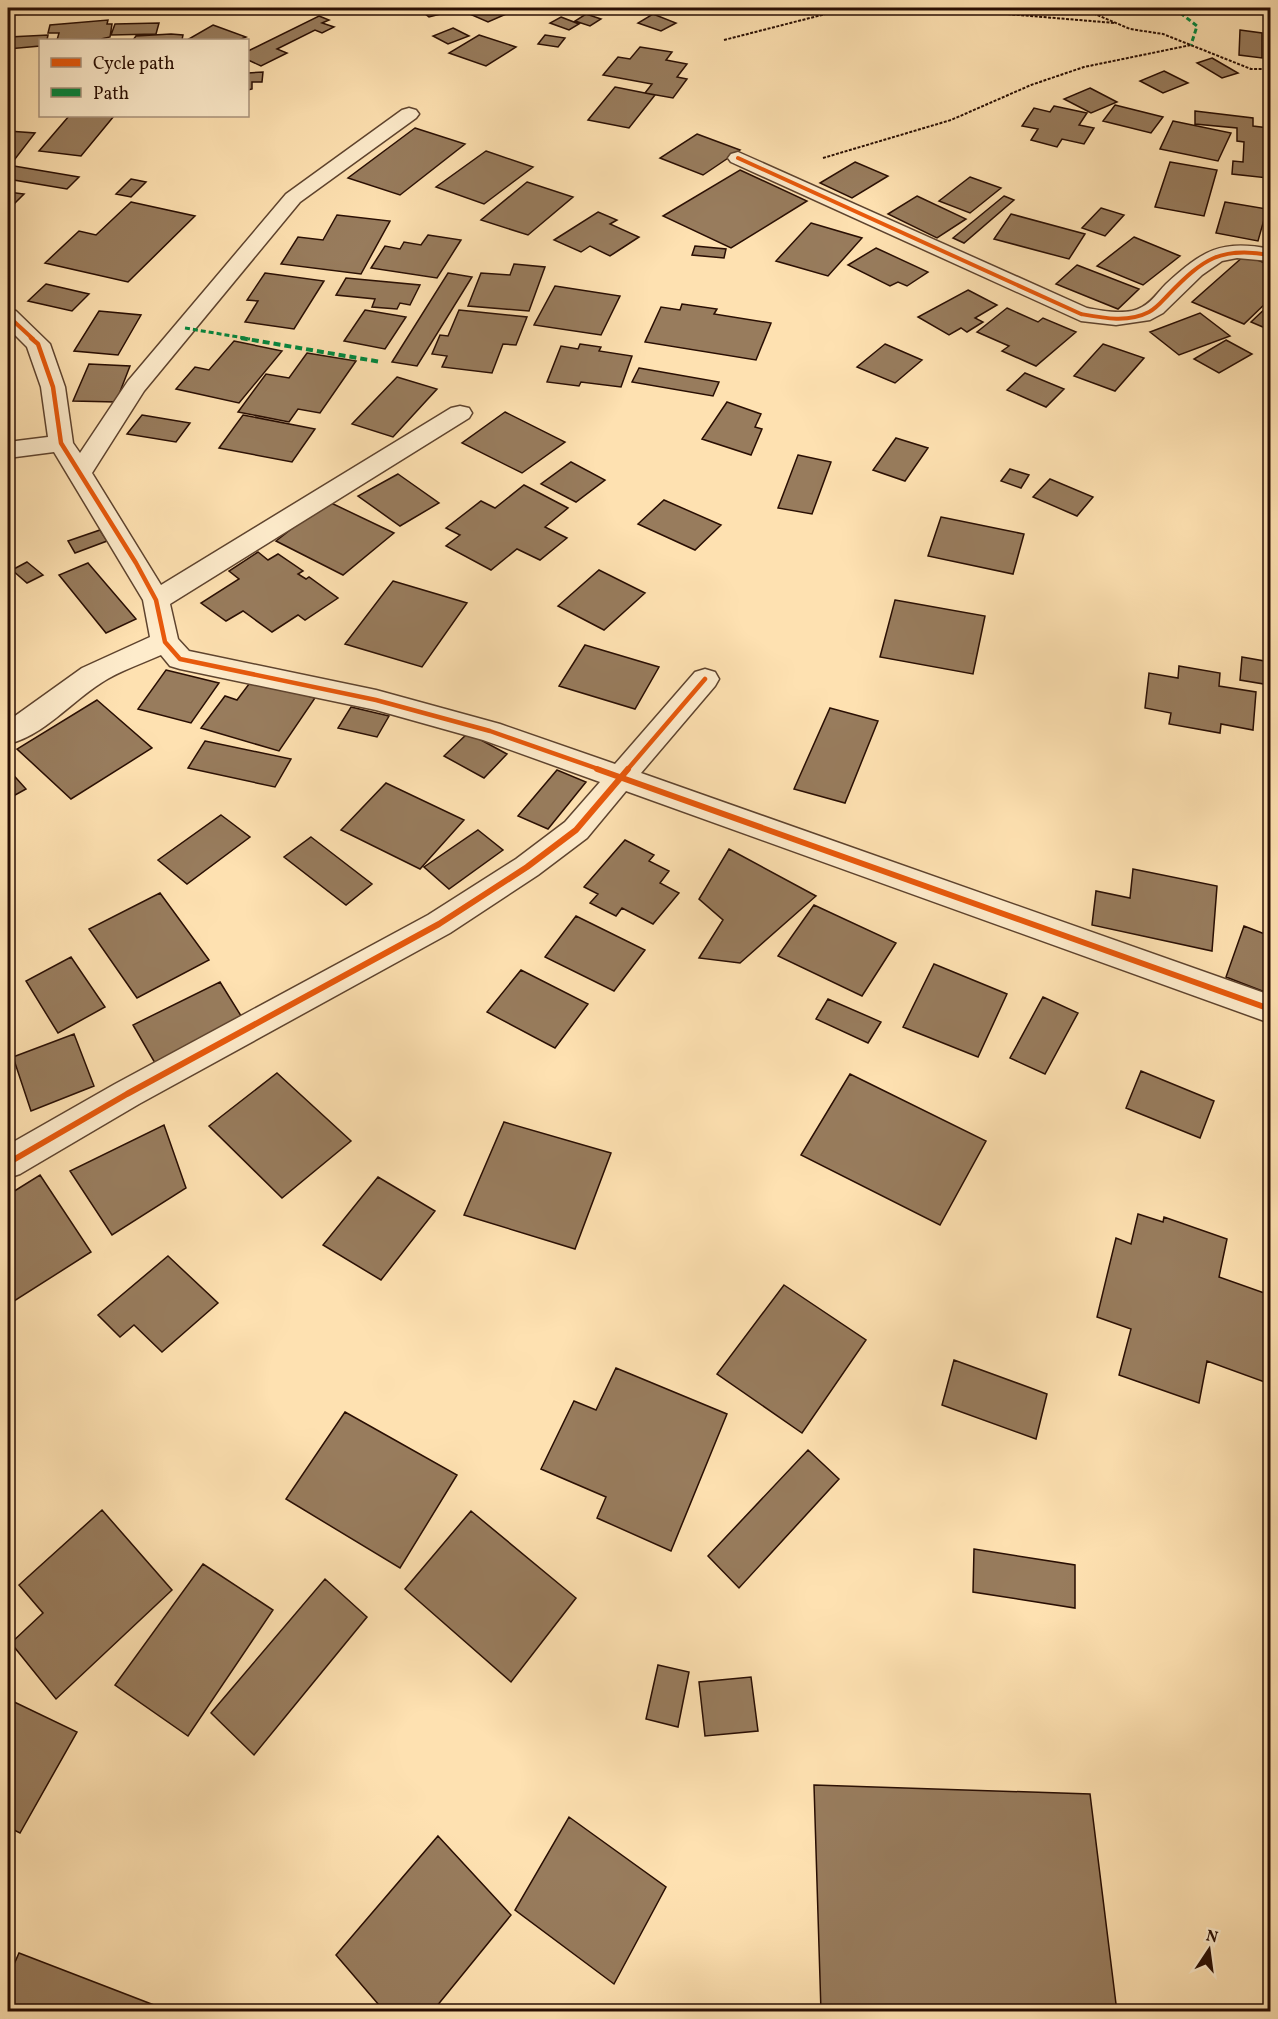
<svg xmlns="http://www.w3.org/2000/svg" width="1278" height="2019" viewBox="0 0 1278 2019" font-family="Vollkorn,serif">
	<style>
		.building { fill: #987c5d; stroke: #290e03; stroke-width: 1.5 }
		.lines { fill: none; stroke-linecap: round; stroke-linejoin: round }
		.minor-casing { stroke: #5e432e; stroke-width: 3 }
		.path { stroke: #290e03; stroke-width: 2; stroke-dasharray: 3 1.5; stroke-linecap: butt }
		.minor { fill: #feeccc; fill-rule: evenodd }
		.quiet-far1 { stroke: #00873e; stroke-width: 3; stroke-dasharray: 5 3; stroke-linecap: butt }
		.quiet { stroke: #00873e; stroke-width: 4; stroke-dasharray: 7 4; stroke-linecap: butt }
		.cycleway-far2-casing { stroke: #feeccc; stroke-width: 6 }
		.cycleway-far1-casing { stroke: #feeccc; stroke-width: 8 }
		.cycleway-casing { stroke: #feeccc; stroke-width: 10 }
		.cycleway-far2 { stroke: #e8590c; stroke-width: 4 }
		.cycleway-far1 { stroke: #e8590c; stroke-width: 4.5 }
		.cycleway { stroke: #e8590c; stroke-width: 6 }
	</style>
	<rect width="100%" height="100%" fill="#fee1b1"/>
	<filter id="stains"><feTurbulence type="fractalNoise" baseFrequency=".00333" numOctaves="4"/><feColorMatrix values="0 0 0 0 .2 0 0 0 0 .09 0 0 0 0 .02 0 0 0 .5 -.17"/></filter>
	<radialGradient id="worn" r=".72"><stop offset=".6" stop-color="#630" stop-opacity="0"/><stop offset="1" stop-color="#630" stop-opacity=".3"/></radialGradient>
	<path class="building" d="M8 8H51L49 13 8 15Z
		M121 8H142L137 14 117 13Z
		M428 8H443L449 12 429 17 424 13 435 10Z
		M456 8H488L504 15 488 22Z
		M586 14 601 19 590 26 575 21Z
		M653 14 676 23 661 31 638 23Z
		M319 16 329 20 322 23 334 27 322 33 315 30 277 49 287 53 261 66 248 60V51Z
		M561 17 579 24 569 30 550 23Z
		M108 20 107 24H112L110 37 101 39 57 40 59 33H48L50 25Z
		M159 23 156 34 111 35 115 24Z
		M213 25 246 37 239 40H187Z
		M1264 25 1270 26V47L1264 46Z
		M453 28 469 36 448 44 433 36Z
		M1240 30 1262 33V58L1239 55Z
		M171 34 183 35 182 40H133L136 36Z
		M48 35 47 40H40V46L8 49 9 37Z
		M479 35 516 47 486 66 449 53Z
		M545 35 565 38 558 47 538 44Z
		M640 47 672 52 666 60 687 64 677 77 687 79 673 98 645 93 652 84 603 75 618 57 630 59Z
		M1212 58 1238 73 1222 78 1197 63Z
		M1164 71 1188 83 1163 93 1140 81Z
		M263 72 262 82H252V89L248 90V73Z
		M615 87 655 95 629 128 588 120Z
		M1090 88 1117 102 1091 113 1064 99Z
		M1115 105 1163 117 1151 133 1103 121Z
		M1054 106 1087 113 1079 125 1094 128 1084 144 1062 139 1057 147 1031 140 1038 129 1022 126 1034 108 1050 112Z
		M1195 111 1253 118V126L1269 128 1270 119V170H1268V178L1232 174 1233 161 1243 162 1244 142 1237 141V128L1195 124Z
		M69 116H114L81 156 39 151Z
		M1173 121 1231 133 1218 161 1160 149Z
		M415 128 465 144 400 195 348 178Z
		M8 131 35 133 15 159 8 158Z
		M697 134 740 150 703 175 660 158Z
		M486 151 533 167 484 204 436 187Z
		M855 162 888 176 852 198 820 183Z
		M1170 162 1217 170 1204 216 1155 207Z
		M8 165 79 177 67 189 8 179Z
		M740 170 807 201 731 248 663 216Z
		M970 177 1001 188 970 213 939 201Z
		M131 179 146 182 131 197 116 194Z
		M527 182 573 197 528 235 481 220Z
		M8 192 24 194 8 210Z
		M917 196 966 219 937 238 888 214Z
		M1004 196 1014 200 964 243 953 238Z
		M131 202 195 216 128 282 45 263 79 231 96 235Z
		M1225 202 1267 209 1258 241 1216 233Z
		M1101 208 1124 215 1105 236 1082 228Z
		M598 212 617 220 610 224 639 237 610 256 590 246 581 252 554 240Z
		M1011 214 1085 234 1069 259 994 239Z
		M337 215 390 221 361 274 281 264 298 237 323 240Z
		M811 223 862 238 828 276 776 261Z
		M428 235 461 240 437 278 371 268 385 246 400 249 404 242 421 245Z
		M1134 237 1180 256 1143 285 1097 266Z
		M695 246 726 249 724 258 692 255Z
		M876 248 928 272 907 286 898 282 890 286 848 265Z
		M1245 255 1270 265V299L1244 324 1192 302Z
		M514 264 545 267 529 311 468 306 481 273 510 275Z
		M1077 265 1139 289 1118 309 1056 284Z
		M265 273 324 281 294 329 245 322 258 301 247 300Z
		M448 273 472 277 417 366 392 362Z
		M346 278 420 285 410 305 400 303 397 309 372 307 375 299 336 295Z
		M46 284 89 294 72 311 28 301Z
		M555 286 620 296 601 335 534 325Z
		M968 290 997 305 975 318 983 322 967 332 961 328 949 335 918 317Z
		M682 304 717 309 714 314 771 323 756 360 645 342 661 307 680 310Z
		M1270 304V330L1251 322Z
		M1007 308 1038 322 1043 318 1076 332 1036 366 1002 351 1009 346 977 332Z
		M365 310 406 317 385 349 344 341Z
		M459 310 527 317 516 345 503 344 492 373 442 367 447 356 432 354 440 335 448 336Z
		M99 311 141 315 118 355 74 351Z
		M1200 313 1230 336 1179 355 1150 332Z
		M1226 340 1252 354 1219 373 1194 359Z
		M234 341 282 351 239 403 176 389 195 367 209 370Z
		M580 344 601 347 599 351 632 356 621 387 581 382 579 386 547 382 561 346 578 349Z
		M885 344 922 360 895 383 857 367Z
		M1103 344 1144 358 1115 391 1074 376Z
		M307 353 356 361 320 413 298 409 289 422 238 412 266 374 289 378Z
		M89 364 130 366 116 402 73 401Z
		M639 368 719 382 713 396 632 382Z
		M1025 373 1064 389 1046 407 1007 390Z
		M397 377 437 389 393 437 352 424Z
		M727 402 761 414 755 427 762 429 751 455 702 439Z
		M505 412 565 442 522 473 462 443Z
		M142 415 190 423 176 442 127 434Z
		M243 415 315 429 292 462 219 448Z
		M896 438 928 448 905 481 873 470Z
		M798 455 831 462 812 514 778 508Z
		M571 462 605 480 576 502 541 484Z
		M1010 469 1029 475 1021 488 1001 481Z
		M398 474 439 503 400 526 358 496Z
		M1050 479 1093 497 1077 516 1033 497Z
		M524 485 568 508 545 527 567 538 540 560 517 549 491 570 446 546 460 535 446 528 481 501 495 508Z
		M664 500 721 525 695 550 638 524Z
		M327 501 394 533 343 575 276 541Z
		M941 517 1024 534 1013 574 928 556Z
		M100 530 107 541 75 553 68 541Z
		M258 552 268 560 278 554 303 571 298 574 306 579 309 577 338 598 305 620 298 615 272 632 243 611 226 621 201 603 239 579 229 571Z
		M27 562 43 575 27 583 12 570Z
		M88 563 136 619 106 633 59 575Z
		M599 570 645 593 604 630 558 606Z
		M393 581 467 603 422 667 345 644Z
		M895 600 985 616 973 674 880 657Z
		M585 645 659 667 635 709 559 686Z
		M1242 657 1270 662V685L1240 680Z
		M1179 666 1220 673 1219 686 1256 692 1253 730 1221 724 1220 733 1169 724 1171 713 1145 708 1149 673 1178 678Z
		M166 670 219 683 191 723 138 709Z
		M252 680 315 698 279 751 201 728 225 696 237 700Z
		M97 700 152 748 71 799 17 749Z
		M351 707 389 716 377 737 338 728Z
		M830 708 878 721 845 803 794 789Z
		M468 733 507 754 484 778 444 756Z
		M205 741 291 759 275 787 188 768Z
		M8 769 26 789 8 799Z
		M557 770 586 782 548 829 518 816Z
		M386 783 464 820 420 869 341 830Z
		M221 815 250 837 187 884 158 860Z
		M478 830 503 850 449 889 424 867Z
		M311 837 372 884 346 905 284 857Z
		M625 840 654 855 649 861 669 871 660 883 679 893 653 924 622 908 616 916 590 903 598 894 584 887Z
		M729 849 816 896 740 963 699 958 723 920 699 899Z
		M1133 869 1217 886 1212 951 1092 925 1096 891 1130 898Z
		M160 893 209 960 137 998 89 929Z
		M814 905 896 943 862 996 778 956Z
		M576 916 645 950 614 991 545 957Z
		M1244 926 1270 936V994L1226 977Z
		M71 957 105 1007 58 1033 26 981Z
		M934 964 1007 994 978 1057 903 1027Z
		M521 970 588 1004 555 1048 487 1012Z
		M220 982 243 1019 155 1063 133 1025Z
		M1043 997 1078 1013 1045 1074 1010 1058Z
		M828 999 881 1022 868 1043 816 1019Z
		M74 1034 94 1086 31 1111 13 1057Z
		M1141 1071 1214 1101 1200 1138 1126 1108Z
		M277 1073 351 1141 282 1198 209 1126Z
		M850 1074 986 1141 940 1225 801 1155Z
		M504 1122 611 1153 575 1249 464 1215Z
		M164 1125 186 1188 112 1235 70 1171Z
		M40 1175 91 1252 11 1303 8 1298V1195Z
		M378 1177 435 1211 381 1280 323 1245Z
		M1138 1214 1163 1222 1164 1217 1227 1239 1219 1277 1270 1295V1384L1207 1361 1199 1403 1119 1375 1131 1329 1097 1317 1116 1238 1131 1244Z
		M168 1256 218 1303 162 1352 134 1325 120 1337 98 1315Z
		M784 1285 866 1340 802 1433 717 1374Z
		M954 1360 1047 1394 1036 1439 942 1405Z
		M616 1368 727 1414 671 1551 597 1518 606 1497 541 1469 574 1401 596 1410Z
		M345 1412 457 1475 400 1568 286 1499Z
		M808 1450 839 1479 739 1588 708 1556Z
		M102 1510 172 1590 56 1699 11 1643 43 1613 19 1585Z
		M471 1511 576 1598 511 1682 405 1589Z
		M974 1549 1075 1565V1608L973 1592Z
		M203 1564 273 1610 188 1736 115 1685Z
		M325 1579 367 1617 254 1755 211 1713Z
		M658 1665 689 1672 678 1727 646 1719Z
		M751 1677 758 1731 705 1736 699 1682Z
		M8 1699 77 1732 20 1833 8 1827Z
		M814 1785 1090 1794 1117 2012H821Z
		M569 1817 666 1887 614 1984 515 1910Z
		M438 1836 511 1915 432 2012H385L336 1955Z
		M19 1953 154 2005 151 2012H8V1978Z"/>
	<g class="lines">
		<g class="minor-casing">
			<path id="minor" d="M409 108 416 110 419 114 416 118 300 202 144 391 92 473 161 585 451 408 460 406 469 408 472 413 469 418 170 604 178 639 189 651 376 690 500 724 615 764 695 672 705 669 715 672 719 679 715 686 641 773 1270 995V1023L626 791 587 838 538 875 450 933 139 1104 20 1174 8 1178V1145L115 1084 428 915 516 859 565 822 600 782 483 740 376 710 180 669 170 666 161 655C141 664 119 671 101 683 71 702 43 736 8 744V721L82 668 150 637 143 600 54 452 8 458V442L48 437 41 387 27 347 8 328V309L16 311 50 344 65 387 73 443 80 453 128 381 286 194 402 110Z
				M738 152 1087 308C1104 311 1127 316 1142 307 1152 302 1158 292 1166 284 1202 251 1221 239 1270 249V261L1237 258 1222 261 1202 275 1163 313 1150 320 1116 325 1081 321 731 162 728 158 731 154Z"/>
		</g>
		<path class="path" d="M936 8 1114 23
			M1081 8 1130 29 1163 34 1251 69H1270
			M724 40 849 8
			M823 158 951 120 1031 85 1084 67 1191 45"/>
		<use href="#minor" class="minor"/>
		<path class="quiet-far1" d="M1174 8 1197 26 1191 45
			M185 328 250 339"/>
		<path class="quiet" d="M241 338 381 362"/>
		<g class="cycleway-far2-casing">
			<path id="cycleway-far2" d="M738 158 1081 314C1103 318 1128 323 1149 312 1157 308 1163 300 1169 294 1203 259 1221 246 1270 255
				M8 316 33 339"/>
		</g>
		<g class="cycleway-far1-casing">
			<path id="cycleway-far1" d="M31 338 38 344 53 387 61 443 136 563 156 600 165 642 180 659 376 700 490 731 601 770
				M627 770 705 679"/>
		</g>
		<g class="cycleway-casing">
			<path id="cycleway" d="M597 769 1270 1009
				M8 1163 127 1094 439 924 527 867 576 830 628 769"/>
		</g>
		<use href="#cycleway-far2" class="cycleway-far2"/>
		<use href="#cycleway-far1" class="cycleway-far1"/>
		<use href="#cycleway" class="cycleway"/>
	</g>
	<rect width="1278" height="2019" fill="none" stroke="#fee1b1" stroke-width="30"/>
	<rect x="9" y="9" width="1260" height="2001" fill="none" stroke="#290e03" stroke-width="3"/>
	<rect x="15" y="15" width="1248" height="1989" fill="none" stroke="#290e03" stroke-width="1.5"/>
	<rect x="39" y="39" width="210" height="78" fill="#feeccc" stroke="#a9937c" stroke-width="1.5"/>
	<rect x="51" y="58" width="30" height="9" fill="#e8590c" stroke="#a9937c" stroke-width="1.5"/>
	<text x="93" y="69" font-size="18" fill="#290e03">Cycle path</text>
	<rect x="51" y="88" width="30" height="9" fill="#00873e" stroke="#a9937c" stroke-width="1.5"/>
	<text x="93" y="99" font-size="18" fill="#290e03">Path</text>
	<g transform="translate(1209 1950) rotate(13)" stroke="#feeccc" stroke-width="4.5" paint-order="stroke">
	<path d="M0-4.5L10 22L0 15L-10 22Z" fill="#290e03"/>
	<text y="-9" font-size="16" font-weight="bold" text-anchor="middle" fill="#290e03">N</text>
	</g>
	<rect width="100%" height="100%" filter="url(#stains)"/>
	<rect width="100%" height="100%" fill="url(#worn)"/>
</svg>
